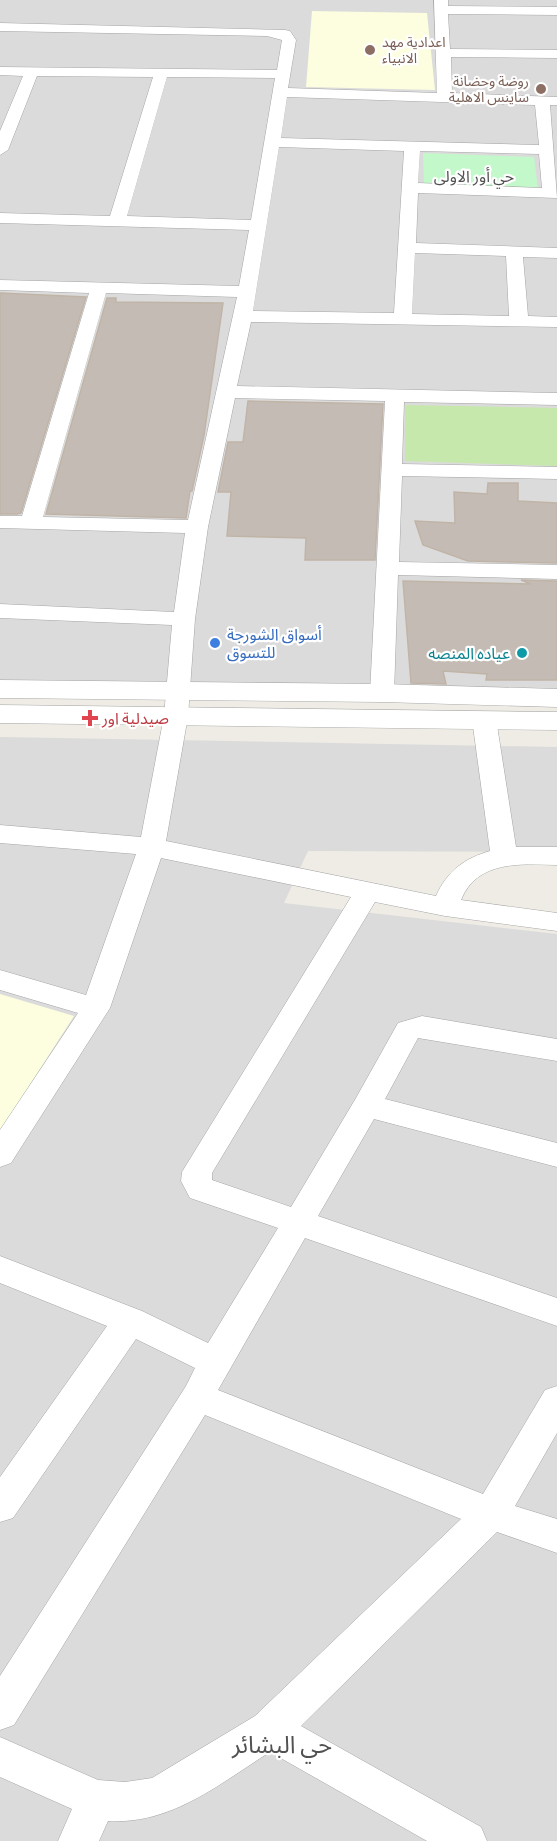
<svg xmlns="http://www.w3.org/2000/svg" width="557" height="1841" viewBox="0 0 557 1841" font-family="Manrope,'Noto Sans Arabic',sans-serif">
	<style>
		.residential { fill: #dcdbdb }
		.education { fill: #fcfedf }
		.grass { fill: #c6e8ac }
		.park { fill: #c3f8ca }
		.building { fill: #c4bcb4; stroke: #c0b4a7; stroke-width: 1.5 }
		.lines { fill: none; stroke-linecap: round; stroke-linejoin: round }
		.minor-casing { stroke: #a5a5a5; stroke-width: 1 }
		.tertiary-casing { stroke: #a5a5a5; stroke-width: 1 }
		.minor { fill: #fff; fill-rule: evenodd }
		.tertiary { fill: #fff; fill-rule: evenodd }
		.education-dot { fill: #8d6e63; stroke: #fff; stroke-width: 2 }
		.shop-dot { fill: #3f7fe0; stroke: #fff; stroke-width: 2 }
		.culture-dot { fill: #0f9aa8; stroke: #fff; stroke-width: 2 }
		.health-dot { fill: #e0444e; stroke: #fff; stroke-width: 2 }
		.labels { text-anchor: middle; stroke-width: 4.5; stroke-linejoin: round; paint-order: stroke }
		.far-education-label { font-size: 14px; fill: #785e54; stroke: #fff; text-anchor: start }
		.far-quarter-label { font-size: 16px; fill: #515151; stroke: #fff }
		.shop-label { font-size: 16px; fill: #366cbe; stroke: #fff; text-anchor: start }
		.culture-label { font-size: 16px; fill: #0d838f; stroke: #fff; text-anchor: end }
		.health-label { font-size: 16px; fill: #be3a42; stroke: #fff; text-anchor: start }
		.near-quarter-label { font-size: 24px; fill: #515151; stroke: #fff }
	</style>
	<rect width="100%" height="100%" fill="#efece5"/>
	<path class="residential" d="M0 0H557V697L0 687Z
		M0 737 557 747V852L308 851 284 903 557 934V1841H0Z"/>
	<path class="education" d="M312 11 427 13 435 90 306 87Z
		M0 994 74 1016 0 1131Z"/>
	<path class="grass" d="M405 405 557 408V466L405 461Z"/>
	<path class="park" d="M423 153 534 157 538 189 424 186Z"/>
	<path class="building" d="M0 293 86 297 21 513 17 514H0Z
		M107 298H116V302L223 303 204 435 192 491H190L186 518 46 514Z
		M248 401 383 404 375 560H305L306 538 227 536 231 492H218L228 442H243Z
		M488 483H518V501L557 503V563L468 561 423 545 415 521 455 523 454 492 487 494Z
		M521 580 557 581V680H486L487 674 443 671 446 684 411 683 403 581 531 584Z"/>
	<g class="lines">
		<g class="minor-casing">
			<path id="minor" d="M434 0H448V6L557 7V15L448 14 450 49 557 50V58L451 57 452 93 557 97V105H550L557 198 418 193 416 243 557 248V258L523 257 528 316 557 317V327L251 322 237 386 557 393V405L404 402 402 464 557 467V479L402 476 399 562 557 565V579L398 575 394 693 390 698 382 700 374 698 370 693 385 401 235 398 208 527 195 619 188 716 166 841 436 896C447 871 465 858 490 851L472 719 475 714 484 712 493 714 496 719 516 847H557V865C521 864 477 860 461 900L557 913V931L445 916 375 902 212 1173V1180L291 1207 356 1098 398 1023 422 1016 557 1039V1061L418 1038 385 1099 557 1143V1167L374 1119 318 1216 557 1298V1326L305 1238 218 1390 483 1494 545 1390 557 1386V1433L515 1506 557 1519V1553L497 1532 301 1726 481 1827 487 1841H427L270 1752C219 1784 171 1825 108 1821L99 1841H58L72 1809 0 1777V1737L98 1780 125 1782 152 1778 255 1716 461 1519 205 1415 14 1725 0 1730V1676L186 1386 195 1368 136 1339 13 1518 0 1522V1477L107 1326 0 1283V1256L142 1311 208 1343 278 1228 190 1198 181 1181 182 1172 351 897 161 858 110 1008 11 1163 0 1167V1130L78 1013 0 990V970L86 995 136 854 0 843V825L141 837 164 716 172 625 0 618V604L174 612 185 533 0 528V516H22L89 293 0 290V280L239 286 249 230 0 223V213L110 216 153 77 37 76 8 150 0 155V131L23 76 0 75V67L277 70 282 40 267 36 0 31V23L285 30 290 31 296 40 288 88 437 93ZM167 77 275 78 251 220 127 216ZM287 97 535 105 539 145 281 138ZM279 147 404 151 394 313 253 311ZM420 151 539 154 542 188 418 183ZM415 253 506 256 509 316 412 314ZM106 293 237 297 188 520 43 517Z"/>
		</g>
		<g class="tertiary-casing">
			<path id="tertiary" d="M0 680 382 684 557 689V707L382 702 0 698Z
				M0 705 557 712V730L0 723Z"/>
		</g>
		<use href="#minor" class="minor"/>
		<use href="#tertiary" class="tertiary"/>
	</g>
	<g class="education-dot">
		<circle cx="370" cy="50" r="6"/>
		<circle cx="541" cy="89" r="6"/>
	</g>
	<circle class="shop-dot" cx="215" cy="643" r="6"/>
	<circle class="culture-dot" cx="522" cy="653" r="6"/>
	<path class="health-dot" d="M87 709h6v6h6v6h-6v6h-6v-6h-6v-6h6z"/>
	<g class="labels">
		<g class="far-education-label">
			<text x="382" y="47">اعدادية مهد<tspan x="382" dy="16">الانبياء</tspan></text>
			<text x="529" y="86" text-anchor="end">روضة وحضانة<tspan x="529" dy="16">ساينس الاهلية</tspan></text>
		</g>
		<g class="far-quarter-label">
			<text x="474" y="182">حي أور الاولى</text>
		</g>
		<g class="shop-label">
			<text x="227" y="640">أسواق الشورجة<tspan x="227" dy="18">للتسوق</tspan></text>
		</g>
		<g class="culture-label">
			<text x="510" y="659">عياده المنصه</text>
		</g>
		<g class="health-label">
			<text x="102" y="724">صيدلية اور</text>
		</g>
		<g class="near-quarter-label">
			<text x="282" y="1753">حي البشائر</text>
		</g>
	</g>
</svg>
